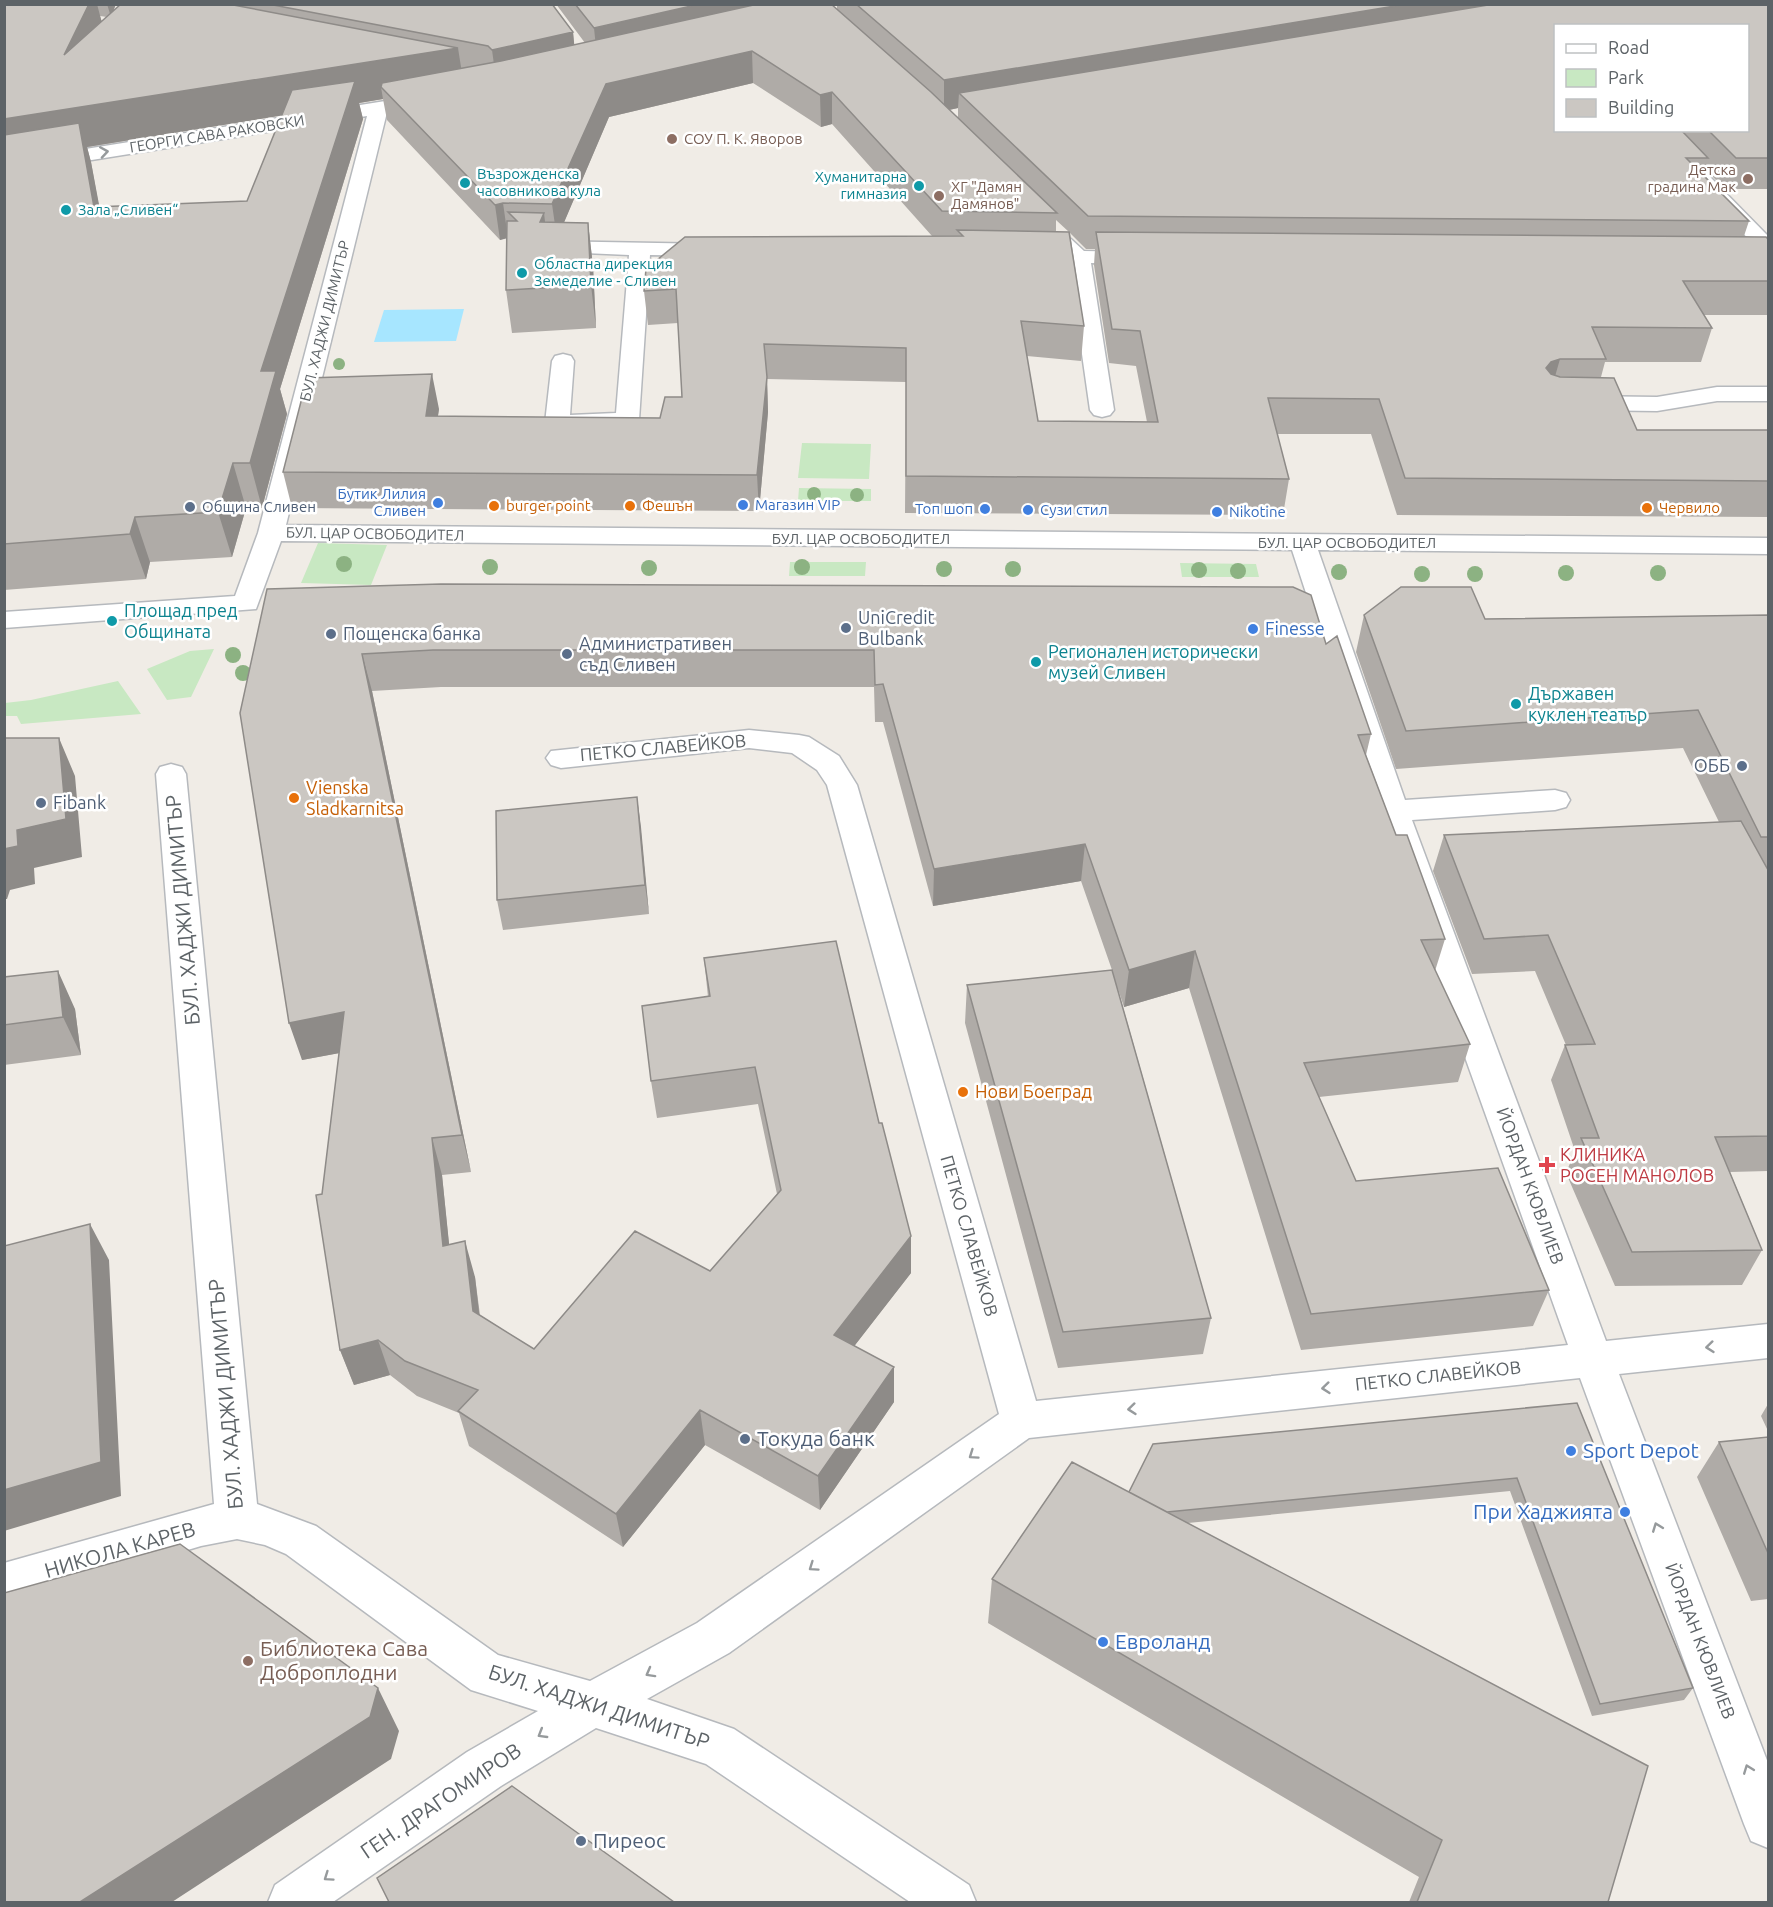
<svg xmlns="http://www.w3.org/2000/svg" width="1773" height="1907" viewBox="0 0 1773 1907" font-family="Ubuntu,sans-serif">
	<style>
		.green { fill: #c8e8c2 }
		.water { fill: #a7e6ff }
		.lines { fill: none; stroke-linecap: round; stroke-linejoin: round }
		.minor-casing { stroke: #b6b9bd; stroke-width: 3 }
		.minor { fill: #fff; fill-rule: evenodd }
		.tree { fill: #8cb282 }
		.wall { fill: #afaba7; fill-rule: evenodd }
		.shaded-wall { fill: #8e8b88 }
		.building { fill: #cbc7c2; stroke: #8e8b88; stroke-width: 1.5 }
		.oneway { stroke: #969a9c }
		.education-dot { fill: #8d6e63; stroke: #fff; stroke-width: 2 }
		.culture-dot { fill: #0f9aa8; stroke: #fff; stroke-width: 2 }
		.shop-dot { fill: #3f7fe0; stroke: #fff; stroke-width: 2 }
		.food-dot { fill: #e8710a; stroke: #fff; stroke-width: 2 }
		.service-dot { fill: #5c6f8a; stroke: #fff; stroke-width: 2 }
		.health-dot { fill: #e0444e; stroke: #fff; stroke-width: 2 }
		.labels { text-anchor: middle; stroke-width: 5; stroke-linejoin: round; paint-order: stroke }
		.far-street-label { font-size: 15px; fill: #5d6367; stroke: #fff }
		.far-education-label { font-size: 15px; fill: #785e54; stroke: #fff; text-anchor: start }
		.far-culture-label { font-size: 15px; fill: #0d838f; stroke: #fff; text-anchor: start }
		.far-shop-label { font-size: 15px; fill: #366cbe; stroke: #fff; text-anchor: start }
		.far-food-label { font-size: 15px; fill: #c56008; stroke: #fff; text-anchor: start }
		.far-service-label { font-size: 15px; fill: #4e5e75; stroke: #fff; text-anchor: start }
		.culture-label { font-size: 18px; fill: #0d838f; stroke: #fff; text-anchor: start }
		.service-label { font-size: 18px; fill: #4e5e75; stroke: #fff; text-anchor: start }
		.shop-label { font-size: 18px; fill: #366cbe; stroke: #fff; text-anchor: start }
		.street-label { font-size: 18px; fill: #5d6367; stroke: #fff }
		.food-label { font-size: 18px; fill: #c56008; stroke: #fff; text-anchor: start }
		.health-label { font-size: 18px; fill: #be3a42; stroke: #fff; text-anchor: start }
		.near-street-label { font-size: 21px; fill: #5d6367; stroke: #fff }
		.near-service-label { font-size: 21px; fill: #4e5e75; stroke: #fff; text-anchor: start }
		.near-shop-label { font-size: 21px; fill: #366cbe; stroke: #fff; text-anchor: start }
		.near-education-label { font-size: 21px; fill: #785e54; stroke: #fff; text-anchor: start }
	</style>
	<rect width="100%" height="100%" fill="#f0ece6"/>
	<path class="green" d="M802 443 871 444 869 479 798 478Z
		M799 488 871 489V501H798Z
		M318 543 387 545 371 585 301 583Z
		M790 562H866L865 576H789Z
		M1180 563 1256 564 1259 577H1182Z
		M214 649 191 697 167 700 147 669 190 651Z
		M118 681 141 714 21 724 17 716H5V703L31 700Z"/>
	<path class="water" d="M464 309 456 341 374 342 384 310Z"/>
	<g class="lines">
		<g class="minor-casing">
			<path id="minor" d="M429 94 436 96 438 100 436 104 387 112 286 525 1768 538V554L1318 550 1405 800 1555 790 1566 793 1570 800 1566 807 1555 810 1412 820 1606 1341 1768 1324V1358L1619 1374 1768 1763V1848L1751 1841 1744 1824 1580 1378 1029 1438 729 1653 647 1699 734 1729 969 1885 976 1902H910L706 1764 596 1728 501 1786 333 1902H268L275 1885 467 1752 538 1711 471 1690 286 1554 265 1545 237 1539 201 1546 4 1605V1563L214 1504 156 774 160 767 171 764 182 767 186 774 257 1504 316 1526 498 1655 590 1681 697 1623 999 1414 827 785 817 770 792 753 749 748 561 768 551 765 546 758 551 751 749 730 799 735 809 737 839 756 857 785 1036 1401 1568 1345 1377 811 1292 550 281 541 256 609 4 628V612L235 596 258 533 367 116 4 174V162Z
				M1644 130H1664L1768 236V254L1761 252Z
				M1064 237 1071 239 1084 251 1139 252 1147 253 1150 258 1147 263 1139 264 1091 263 1114 410 1110 415 1102 417 1094 415 1090 410 1069 263 1022 260 1018 256 1022 252 1060 250 1054 243 1057 239Z
				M546 241 713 244 720 246 724 250 720 254 713 256 650 255 639 420 635 425 557 430 549 428 545 423 552 361 555 356 563 354 571 356 574 361 570 415 616 413 629 255 539 251 535 247 539 243Z
				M1717 387H1768V401H1717L1657 411 1582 410 1574 408 1570 403 1574 398 1582 396 1657 397Z"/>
		</g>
		<use href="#minor" class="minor"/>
	</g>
	<g class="tree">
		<circle cx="339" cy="364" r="6"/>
		<circle cx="814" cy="494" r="7"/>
		<circle cx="857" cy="495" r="7"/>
		<circle cx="344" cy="564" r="8"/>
		<circle cx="490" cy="567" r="8"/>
		<circle cx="802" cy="567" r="8"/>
		<circle cx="649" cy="568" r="8"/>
		<circle cx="944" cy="569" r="8"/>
		<circle cx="1013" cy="569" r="8"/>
		<circle cx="1199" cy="570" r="8"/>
		<circle cx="1238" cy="571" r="8"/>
		<circle cx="1339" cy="572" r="8"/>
		<circle cx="1566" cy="573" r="8"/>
		<circle cx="1658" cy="573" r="8"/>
		<circle cx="1422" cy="574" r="8"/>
		<circle cx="1475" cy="574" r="8"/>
		<circle cx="233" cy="655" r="8"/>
		<circle cx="243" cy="673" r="8"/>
	</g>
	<path class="wall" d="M4 4H116L113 11 121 4H552L573 32 574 45 585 43 556 4H831L837 10V4H1768V189H1725L1704 168 1703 174 1749 221 1744 236 1768 239V315H1704L1712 328 1701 362H1605L1601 377 1637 430H1768V517L1397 515 1371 434H1277L1289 479 1283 515 905 513 906 382 767 379 768 412 759 511 292 508 283 472 439 409 438 416 660 418 682 397 678 323 648 325 644 291 932 236 832 124 821 127 753 83 609 117 564 222 588 223 593 266 596 328 512 333 506 290V238L500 240 387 120 383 99 359 103 363 119 280 389 287 414 262 508H246L232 557 150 562 146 579 4 590ZM100 16 107 17 102 22ZM1748 26V130H1556ZM958 108V118L949 110ZM282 115 247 201 99 207 91 162 87 147ZM1056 220 1069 232H1056ZM1070 233 1086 249H1095L1094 265 1109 363 1136 366 1147 422 1038 421 1027 356 1081 361 1084 326Z
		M267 589 1326 644 1371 734 1366 755 1396 835 1445 939 1435 971 1470 1044 1458 1082 1319 1097 1356 1181 1549 1290 1533 1326 1301 1350 1189 988 1124 1007 1117 986 1211 1318 1203 1354 1058 1368 965 1023 967 985 1112 970 1081 881 933 906 883 722H875L874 687H441L372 691 471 1172 442 1175 449 1245 475 1277 480 1315 534 1349 710 1271 777 1194 758 1104 657 1118 651 1081 708 997 704 958 911 1273 854 1346 894 1367V1402L820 1510 705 1445 623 1547 469 1446 459 1413 417 1396 390 1375 354 1385 340 1350 322 1194 339 1053 302 1060Z
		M1364 615 1485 619 1768 615V1171L1730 1172 1762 1250 1742 1285 1615 1286 1566 1173 1575 1151 1551 1080 1565 1045H1566L1535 971 1472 974 1433 871 1444 835 1719 822 1683 748 1396 769 1356 652Z
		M637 797 649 914 503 930 497 900Z
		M4 977 75 1009 81 1055 4 1065Z
		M1577 1403 1693 1688 1684 1700 1592 1716 1510 1491 1188 1523 1608 1902H1409L1419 1877 988 1623 992 1579 1129 1492Z
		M1768 1404V1431L1761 1416Z
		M1768 1437V1599L1751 1601 1697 1477 1719 1442Z"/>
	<path class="shaded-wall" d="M89 4H97L104 31 64 55Z
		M107 4H116L111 17Z
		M700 4H812L597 57 594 28Z
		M1407 4H1544L959 93 958 108 944 111V80Z
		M573 32 576 62 496 79 492 50Z
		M458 48 464 86 381 87 383 99 359 103 363 119 280 389 287 414 262 508 250 463 261 371 347 105 87 147 91 162 107 247 4 160V119Z
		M752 51 753 83 609 117 557 239 552 204 606 84Z
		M832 92V124L821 127 820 95Z
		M503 203 508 238 500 240 495 205Z
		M544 213 549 255 540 222Z
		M588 223 593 266 596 328 591 285Z
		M1560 359 1550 394 1546 368 1551 362Z
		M432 374 439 409 432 452 426 416Z
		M767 377 768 412 759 511 757 475Z
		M233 463 246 508 232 557 218 512Z
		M135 517 150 562 146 579 130 534Z
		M362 654 372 691 471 1172 462 1135Z
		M59 738 75 776 82 857 34 868 35 884 10 890 7 899H4V849L17 830Z
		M637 797 641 827 649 914 645 885Z
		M1085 844 1081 881 933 906 934 869Z
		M1195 951 1189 988 1124 1007 1129 970Z
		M58 971 75 1009 81 1055 63 1017Z
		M344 1012 356 1050 302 1060 289 1023Z
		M432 1138 442 1175 453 1282 443 1246Z
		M90 1224 109 1260 121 1496 4 1531V1490Z
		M911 1236V1273L835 1371 834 1335Z
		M465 1241 475 1277 483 1347 473 1311Z
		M378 1340 390 1375 354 1385 340 1350Z
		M894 1367V1402L820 1510 818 1476Z
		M700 1410 705 1445 623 1547 616 1514Z
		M378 1688 399 1731 391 1759 172 1902H80Z"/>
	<path class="building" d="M4 4H89L64 55 121 4H228L458 48 4 119Z
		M268 4H552L573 32 492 50 488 46Z
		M575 4H700L594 28Z
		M758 4H831L931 92 1057 213 942 211 832 92 820 95 752 51 606 84 552 204 503 203 495 205 381 87 382 83 501 61Z
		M856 4H1407L944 80Z
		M1494 4H1768V158H1736L1708 130H1748V26H1556V130H1681L1708 158H1686L1749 221 1088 216 959 93Z
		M355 81 261 371H276L250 463H233L218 512 135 517 130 534 4 544V135L79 123 94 207 247 201 292 90Z
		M508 212 544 213 540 222 588 223 591 285 506 290 507 221H517Z
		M957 230 1069 232 1084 326 1021 321 1038 421 1158 422 1140 331 1112 329 1096 232 1766 237 1768 239V281H1683L1712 328 1592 327 1606 359H1560L1551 362 1546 368 1551 374 1560 377 1614 378 1637 430H1768V481L1405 478 1379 399 1268 398 1289 479 906 476V348L764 344 767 377 757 475 283 472 307 378 432 374 426 416 660 418 665 397H682L676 289 644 291 646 269 685 237 963 236Z
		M441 584 1293 587 1311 595 1326 644 1337 636 1371 734 1358 735 1396 835H1407L1445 939 1421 940 1470 1044 1304 1063 1356 1181 1498 1168 1549 1290 1311 1314 1195 951 1129 970 1085 844 934 869 883 684 875 685 874 650H433L362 654 462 1135 432 1138 443 1246 465 1241 473 1311 534 1349 635 1231 710 1271 781 1190 755 1067 651 1081 642 1006 710 996 704 958 836 941 879 1123H882L911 1236 834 1335 894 1367 818 1476 700 1410 616 1514 458 1411 478 1390 405 1361 378 1340 340 1350 316 1195 322 1194 344 1012 289 1023 240 713 267 589Z
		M1401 587H1471L1485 619 1768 615V837H1761L1698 710 1406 731 1364 615Z
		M4 738H59L66 819 17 830 18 846 4 849Z
		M637 797 645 885 497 900 496 811Z
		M1741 821 1768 870V1136L1715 1137 1762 1250 1632 1252 1581 1138H1599L1565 1045 1595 1044 1548 935 1484 939 1444 835Z
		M1112 970 1211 1318 1063 1332 967 985Z
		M58 971 63 1017 4 1025V977Z
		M90 1224 101 1462 4 1490V1246Z
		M1577 1403 1693 1688 1600 1704 1517 1478 1167 1512 1129 1492 1153 1444Z
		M1768 1437V1553L1719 1442Z
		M1072 1462 1648 1766 1608 1902H1417L1442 1840 992 1579Z
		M180 1544 378 1688 370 1717 80 1902H4V1593Z
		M512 1786 674 1902H389L377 1878Z"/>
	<defs><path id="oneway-chevron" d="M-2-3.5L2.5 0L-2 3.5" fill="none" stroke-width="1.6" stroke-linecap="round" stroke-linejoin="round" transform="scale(1.5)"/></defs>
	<g class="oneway">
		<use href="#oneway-chevron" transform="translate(104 152) rotate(-9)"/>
		<use href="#oneway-chevron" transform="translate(1710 1347) rotate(174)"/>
		<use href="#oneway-chevron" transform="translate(1326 1388) rotate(174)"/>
		<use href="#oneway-chevron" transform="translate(1132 1409) rotate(174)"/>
		<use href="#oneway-chevron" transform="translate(973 1455) rotate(145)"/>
		<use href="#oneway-chevron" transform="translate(1657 1527) rotate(-111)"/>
		<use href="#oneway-chevron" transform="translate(813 1567) rotate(145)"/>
		<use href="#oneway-chevron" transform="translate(650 1673) rotate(151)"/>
		<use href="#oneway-chevron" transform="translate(542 1734) rotate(149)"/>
		<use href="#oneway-chevron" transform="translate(1748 1769) rotate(-111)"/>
		<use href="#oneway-chevron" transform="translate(328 1877) rotate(145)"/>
	</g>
	<g class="education-dot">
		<circle cx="672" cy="139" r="6"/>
		<circle cx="1748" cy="179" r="6"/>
		<circle cx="939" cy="196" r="6"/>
		<circle cx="248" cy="1661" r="6"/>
	</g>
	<g class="culture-dot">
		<circle cx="465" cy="183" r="6"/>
		<circle cx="919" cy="186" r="6"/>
		<circle cx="66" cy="210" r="6"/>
		<circle cx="522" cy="273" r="6"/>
		<circle cx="112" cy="621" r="6"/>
		<circle cx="1036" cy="662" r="6"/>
		<circle cx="1516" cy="704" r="6"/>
	</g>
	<g class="shop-dot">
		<circle cx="438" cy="503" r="6"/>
		<circle cx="743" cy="505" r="6"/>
		<circle cx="985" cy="509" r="6"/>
		<circle cx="1028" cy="510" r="6"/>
		<circle cx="1217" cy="512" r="6"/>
		<circle cx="1253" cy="629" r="6"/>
		<circle cx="1571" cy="1451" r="6"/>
		<circle cx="1625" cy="1512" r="6"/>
		<circle cx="1103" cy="1642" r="6"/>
	</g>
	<g class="food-dot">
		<circle cx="494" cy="506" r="6"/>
		<circle cx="630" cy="506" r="6"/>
		<circle cx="1647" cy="508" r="6"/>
		<circle cx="294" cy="798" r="6"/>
		<circle cx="963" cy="1092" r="6"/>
	</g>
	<g class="service-dot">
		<circle cx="190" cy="507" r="6"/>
		<circle cx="846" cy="628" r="6"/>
		<circle cx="331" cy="634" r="6"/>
		<circle cx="567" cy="654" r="6"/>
		<circle cx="1742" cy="766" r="6"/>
		<circle cx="41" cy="803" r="6"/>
		<circle cx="745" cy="1439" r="6"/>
		<circle cx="581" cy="1841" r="6"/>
	</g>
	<path class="health-dot" d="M1544 1156h6v6h6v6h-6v6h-6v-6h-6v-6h6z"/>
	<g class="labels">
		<g class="far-street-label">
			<text transform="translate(217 134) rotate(-9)" y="5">ГЕОРГИ САВА РАКОВСКИ</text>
			<text transform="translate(325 321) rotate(-76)" y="5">БУЛ. ХАДЖИ ДИМИТЪР</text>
			<text transform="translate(375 534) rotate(1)" y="5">БУЛ. ЦАР ОСВОБОДИТЕЛ</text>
			<text x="861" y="544">БУЛ. ЦАР ОСВОБОДИТЕЛ</text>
			<text x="1347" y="548">БУЛ. ЦАР ОСВОБОДИТЕЛ</text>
		</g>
		<g class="far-education-label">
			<text x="684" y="144">СОУ П. К. Яворов</text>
			<text x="1736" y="175" text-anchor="end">Детска<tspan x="1736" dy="17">градина Мак</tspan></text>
			<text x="951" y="192">ХГ "Дамян<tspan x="951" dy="17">Дамянов"</tspan></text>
		</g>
		<g class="far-culture-label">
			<text x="477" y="179">Възрожденска<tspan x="477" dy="17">часовникова кула</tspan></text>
			<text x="907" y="182" text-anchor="end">Хуманитарна<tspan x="907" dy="17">гимназия</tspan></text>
			<text x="78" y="215">Зала „Сливен“</text>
			<text x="534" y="269">Областна дирекция<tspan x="534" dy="17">Земеделие - Сливен</tspan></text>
		</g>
		<g class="far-shop-label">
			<text x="426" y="499" text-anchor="end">Бутик Лилия<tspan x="426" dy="17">Сливен</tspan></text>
			<text x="755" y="510">Магазин VIP</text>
			<text x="973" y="514" text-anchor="end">Топ шоп</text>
			<text x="1040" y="515">Сузи стил</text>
			<text x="1229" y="517">Nikotine</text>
		</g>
		<g class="far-food-label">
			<text x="506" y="511">burger point</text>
			<text x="642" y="511">Фешън</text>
			<text x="1659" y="513">Червило</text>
		</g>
		<g class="far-service-label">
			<text x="202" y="512">Община Сливен</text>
		</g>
		<g class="culture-label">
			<text x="124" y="617">Площад пред<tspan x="124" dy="21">Общината</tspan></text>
			<text x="1048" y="658">Регионален исторически<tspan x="1048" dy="21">музей Сливен</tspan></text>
			<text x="1528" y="700">Държавен<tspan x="1528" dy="21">куклен театър</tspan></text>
		</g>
		<g class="service-label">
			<text x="858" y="624">UniCredit<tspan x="858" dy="21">Bulbank</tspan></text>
			<text x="343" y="640">Пощенска банка</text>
			<text x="579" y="650">Административен<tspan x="579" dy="21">съд Сливен</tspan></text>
			<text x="1730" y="772" text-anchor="end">ОББ</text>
			<text x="53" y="809">Fibank</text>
		</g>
		<g class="shop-label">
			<text x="1265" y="635">Finesse</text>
		</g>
		<g class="street-label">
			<text transform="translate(663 748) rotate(-5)" y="6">ПЕТКО СЛАВЕЙКОВ</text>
			<text transform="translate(1530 1186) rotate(70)" y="6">ЙОРДАН КЮВЛИЕВ</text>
			<text transform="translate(969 1236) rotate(74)" y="6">ПЕТКО СЛАВЕЙКОВ</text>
			<text transform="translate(1438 1376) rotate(-6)" y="6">ПЕТКО СЛАВЕЙКОВ</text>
			<text transform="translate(1700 1641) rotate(69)" y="6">ЙОРДАН КЮВЛИЕВ</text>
		</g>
		<g class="food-label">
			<text x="306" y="794">Vienska<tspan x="306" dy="21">Sladkarnitsa</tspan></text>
			<text x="975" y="1098">Нови Боеград</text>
		</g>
		<g class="health-label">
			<text x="1560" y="1161">КЛИНИКА<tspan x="1560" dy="21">РОСЕН МАНОЛОВ</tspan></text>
		</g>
		<g class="near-street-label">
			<text transform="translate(183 910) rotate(-95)" y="7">БУЛ. ХАДЖИ ДИМИТЪР</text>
			<text transform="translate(226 1394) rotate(-95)" y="7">БУЛ. ХАДЖИ ДИМИТЪР</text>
			<text transform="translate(120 1550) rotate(-16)" y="7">НИКОЛА КАРЕВ</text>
			<text transform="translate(599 1707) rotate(18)" y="7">БУЛ. ХАДЖИ ДИМИТЪР</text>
			<text transform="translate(441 1801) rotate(-34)" y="7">ГЕН. ДРАГОМИРОВ</text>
		</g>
		<g class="near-service-label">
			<text x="757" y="1446">Токуда банк</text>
			<text x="593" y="1848">Пиреос</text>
		</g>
		<g class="near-shop-label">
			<text x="1583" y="1458">Sport Depot</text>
			<text x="1613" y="1519" text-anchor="end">При Хаджията</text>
			<text x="1115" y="1649">Евроланд</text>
		</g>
		<g class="near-education-label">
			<text x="260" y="1656">Библиотека Сава<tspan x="260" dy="24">Доброплодни</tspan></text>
		</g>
	</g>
	<rect width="1773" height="1907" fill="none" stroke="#5d6367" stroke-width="12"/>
	<rect x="1554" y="24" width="195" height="108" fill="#ffffff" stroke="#bec1c2" stroke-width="1.5"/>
	<rect x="1566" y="44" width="30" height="9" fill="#ffffff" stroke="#bec1c2" stroke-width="1.5"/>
	<text x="1608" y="54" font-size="18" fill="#5d6367">Road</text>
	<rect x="1566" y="69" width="30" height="18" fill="#c8e8c2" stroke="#bec1c2" stroke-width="1.5"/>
	<text x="1608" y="84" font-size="18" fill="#5d6367">Park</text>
	<rect x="1566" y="99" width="30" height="18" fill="#cbc7c2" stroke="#bec1c2" stroke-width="1.5"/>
	<text x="1608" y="114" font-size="18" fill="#5d6367">Building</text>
</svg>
